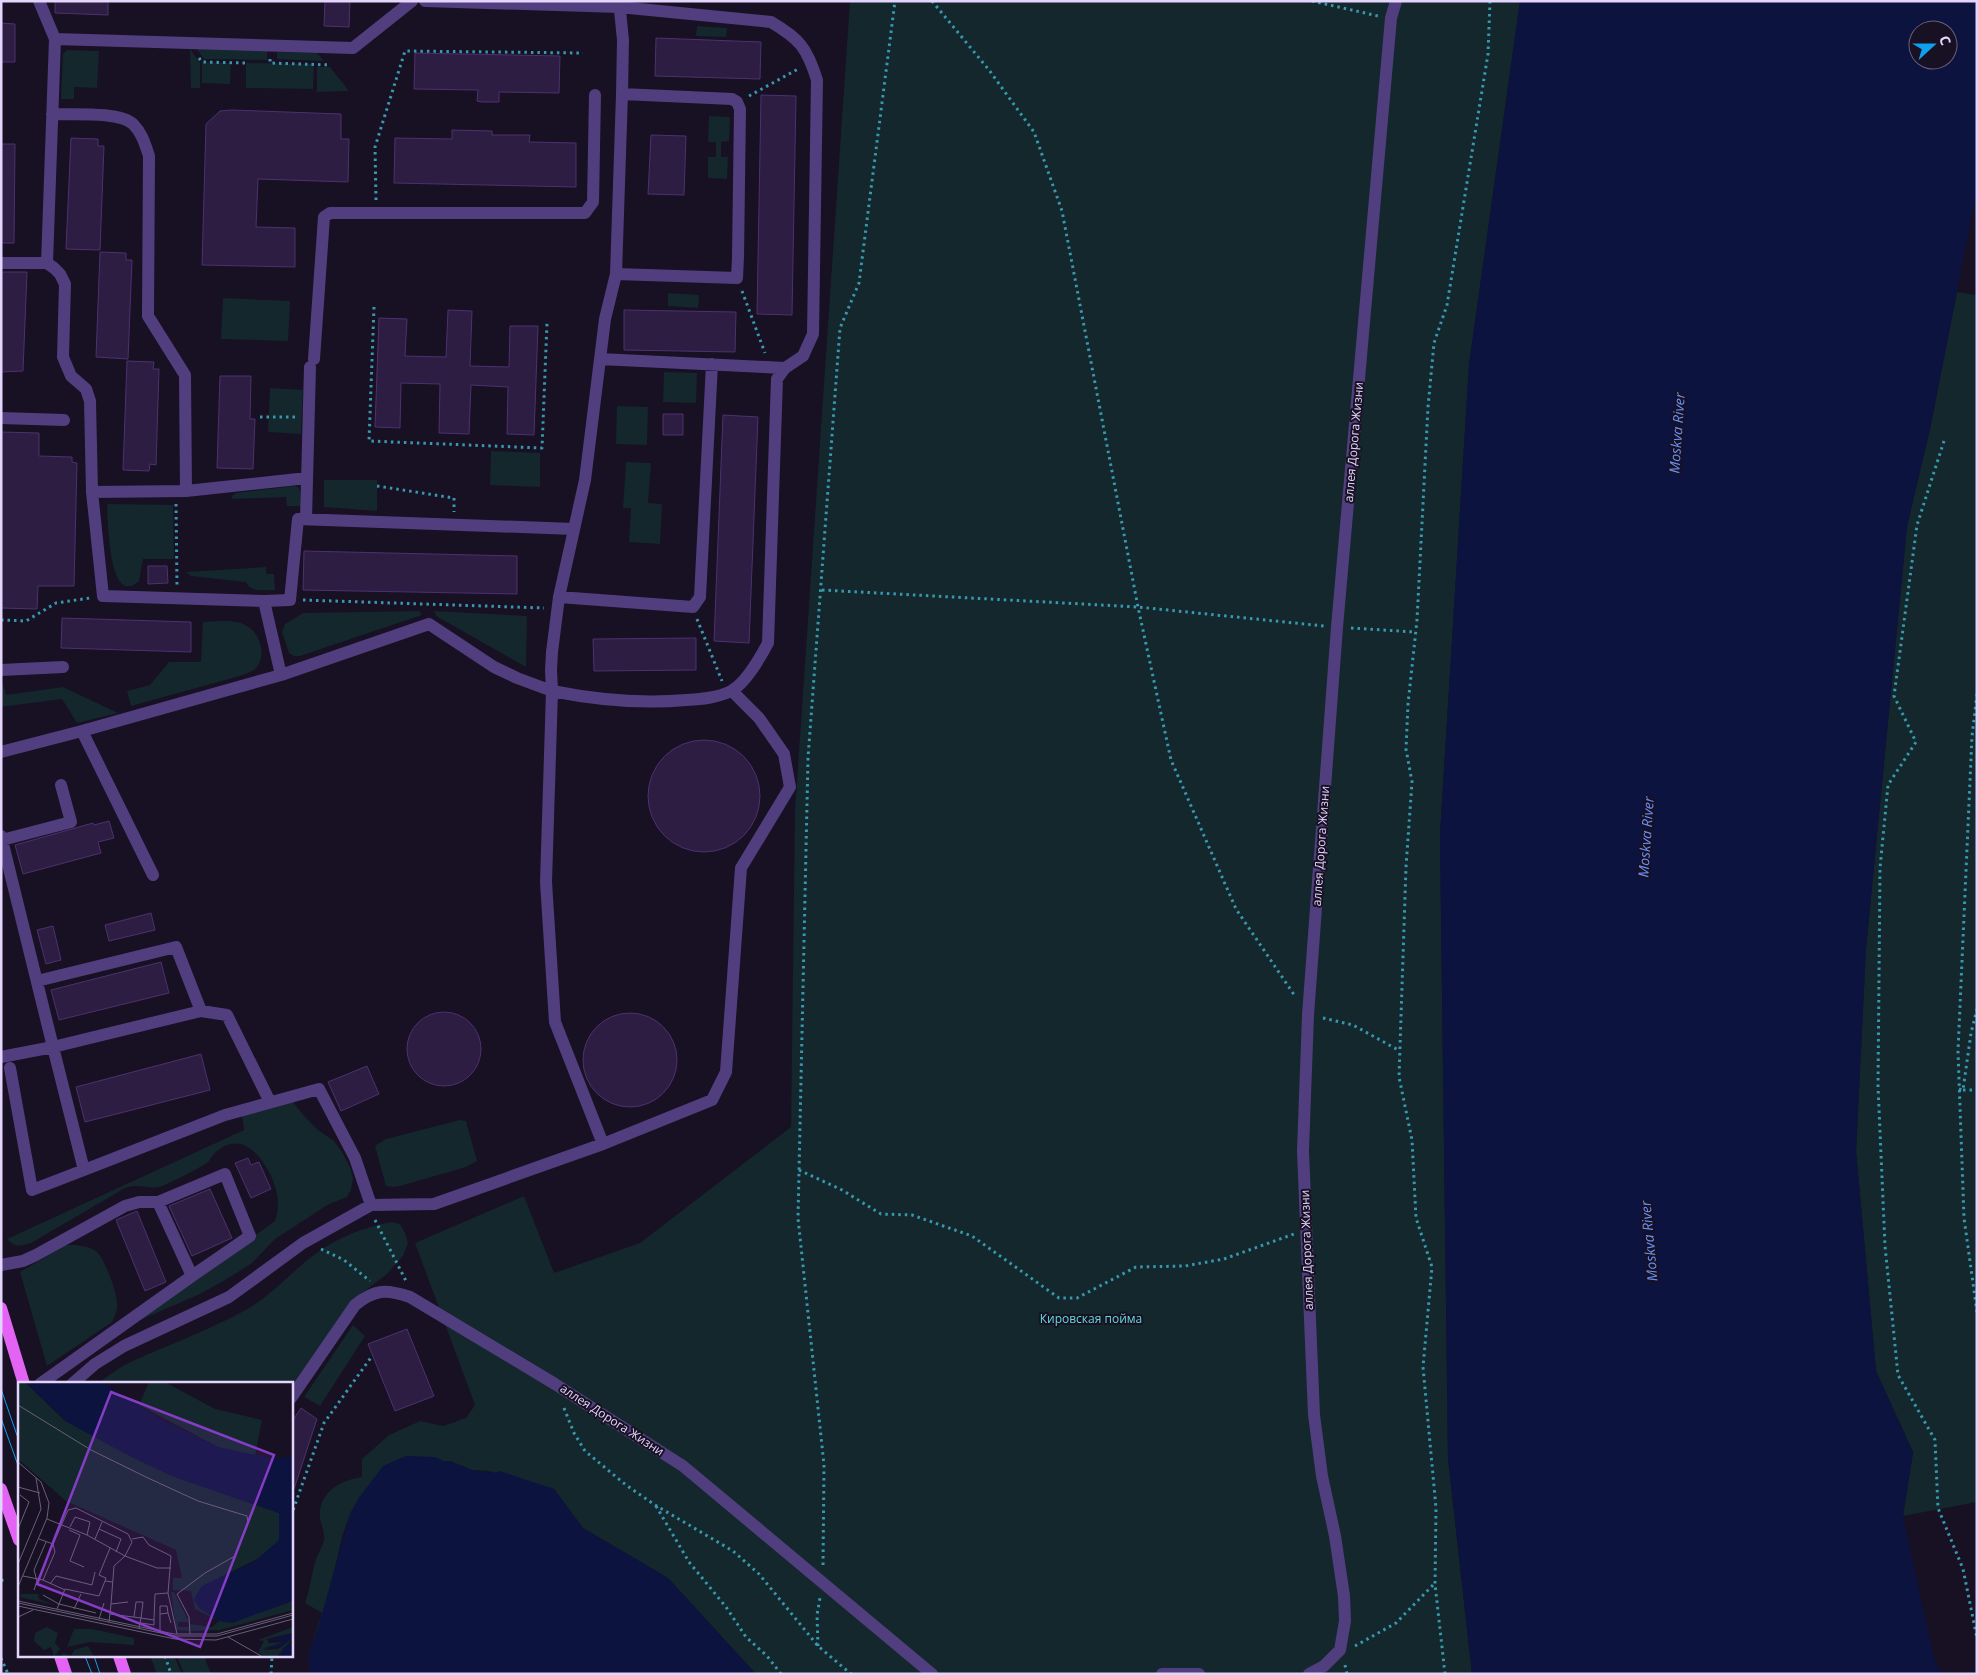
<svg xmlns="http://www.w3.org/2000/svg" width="1978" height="1675" viewBox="0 0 1978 1675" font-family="'Open Sans',sans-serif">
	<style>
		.green { fill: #13272d }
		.water { fill: #0d133f; fill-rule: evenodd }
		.building { fill: #2e1d43; stroke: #4c316e }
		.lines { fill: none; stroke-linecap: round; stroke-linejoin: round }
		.path { stroke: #3798ae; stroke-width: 3; stroke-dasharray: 2.5 4; stroke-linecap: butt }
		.minor { stroke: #513e7f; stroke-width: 12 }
		.major { stroke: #e363f5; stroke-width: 12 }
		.tram { stroke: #0fa0ee; stroke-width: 1 }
		.labels { text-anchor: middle; stroke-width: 4; stroke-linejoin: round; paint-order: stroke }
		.street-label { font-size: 12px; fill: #e3d5fc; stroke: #181023 }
		.park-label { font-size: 12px; fill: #65d8d8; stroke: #181023 }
		.water-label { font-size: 14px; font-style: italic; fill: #6a92f6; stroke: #181023 }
		.inset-road { fill: none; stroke: #695f7a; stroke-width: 1 }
		.view { fill: #853dc5; fill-opacity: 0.15; stroke: #853dc5; stroke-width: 2.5 }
		.inset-edge { fill: none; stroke: #e3d5fc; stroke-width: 2.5 }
	</style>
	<rect width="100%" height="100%" fill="#181023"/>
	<path class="green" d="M850 1H1520L1469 365 1440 835 1448 1458 1472 1674H756L668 1578 583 1528 554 1489 488 1471 472 1470 450 1461H443L435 1457 374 1479 359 1498 350 1514 342 1537 311 1674 308 1657 322 1613 305 1603C310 1590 311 1576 315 1562 317 1555 322 1548 324 1540 325 1533 321 1525 320 1518 318 1492 341 1480 362 1477V1459L389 1435 420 1421 443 1426 466 1418 475 1405 415 1243 524 1196 554 1273 640 1243 791 1127 795 811Z
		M697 26 727 28 726 37 696 36Z
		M190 49 200 63V88H191Z
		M197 49 267 50V60L204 59Z
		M67 50 99 51 97 88 74 87V99H61L63 54Z
		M277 52 317 53 324 61 277 59Z
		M202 62 231 63 230 84 202 83Z
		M246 63 314 64 313 89 246 88Z
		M317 67H330L349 91 317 92Z
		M709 116 730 117 729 141 721 142V157H728L727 179 708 178V157H716V142H708Z
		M1957 292 1977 295V1502L1903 1516 1913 1452 1876 1371 1856 1151 1866 948 1907 526 1930 429Z
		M668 293 699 295 698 308 668 306Z
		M223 298 290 301 288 341 221 339Z
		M664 372 697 373 696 403 663 402Z
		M270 388 303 390 301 434 268 432Z
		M617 406 648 407 647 445 616 444Z
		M491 451 540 453V487L490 485Z
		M626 462 651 463 648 503 662 504 660 544 629 542 631 508H623Z
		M324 480H377V511L324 507Z
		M294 486 298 487 300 491 301 506H287L286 497 232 499V496L236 493Z
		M107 504 173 505 174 559H143L139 581C108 609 108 518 107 504Z
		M266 567V574H274L275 590C264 590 251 593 246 582L191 576 186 572Z
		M419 611 422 615 300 656H294L289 653 282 632 285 624 303 613Z
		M434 611 527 616 526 667 436 616Z
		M221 621C230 621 239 621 247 626 261 634 268 658 254 670 251 672 247 673 243 675L131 706 127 691 150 685 169 662H201L203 622Z
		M1 684H3L6 695 63 687 118 713 77 723 62 699 1 707Z
		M292 1101 305 1117 318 1130 334 1141 342 1152 350 1167 353 1179 351 1190 347 1197 329 1204 275 1239 251 1264 225 1280 200 1294 138 1321 275 1221C281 1204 277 1188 269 1172 258 1151 238 1131 215 1153 211 1157 210 1162 205 1164 191 1173 175 1180 160 1187 147 1189 139 1183 125 1188L31 1243C21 1246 15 1248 7 1239L244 1130 242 1115Z
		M460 1120 466 1121 477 1161 466 1167 400 1186 393 1187 386 1186 375 1146 386 1139Z
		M391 1222 400 1224 405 1233 408 1243 403 1256 387 1274 353 1300 291 1390V1384H98C123 1362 145 1356 175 1343 198 1333 221 1323 244 1311 264 1300 280 1284 297 1269 327 1242 353 1230 391 1222Z
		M66 1245C76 1245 89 1245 97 1252 105 1260 117 1292 117 1303 118 1310 115 1315 112 1322L47 1366 20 1272Z
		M353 1325 365 1336 320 1406 304 1397Z
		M150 1656H174L182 1674H157Z
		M177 1656H204L211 1674H184Z"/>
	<path class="water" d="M1520 1H1977V190L1930 429 1907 526 1866 948 1856 1151 1876 1371 1913 1452 1903 1516 1934 1658 1941 1674H1472L1448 1458 1440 835 1469 365ZM1918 30H1948V60H1918Z
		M406 1456 435 1457 443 1461H450L472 1470 494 1473 500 1471 554 1489 583 1528 668 1578 756 1674H311L308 1657 318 1628 350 1514 359 1498 383 1466Z"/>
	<path class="building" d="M55 1H108V15L55 13Z
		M325 1H350L349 27 324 26Z
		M1 23 15 24V62H1Z
		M656 38 761 42 760 79 655 76Z
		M415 53 560 56 559 93 499 92V102H482L477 101 478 90 414 89Z
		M761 95 796 96 792 315 757 314Z
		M232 110 341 114V139H349L348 182 258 179 256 227 295 228V267L202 265 206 124 220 111Z
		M452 130 492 131V135H530L529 142 576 143V187L394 183 395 138 452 139Z
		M651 135 686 136 684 195 648 194Z
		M71 138 98 139V146H104L100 250 66 249Z
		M1 144H15L14 243H1Z
		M100 252 126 253V260H132L128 359 96 357Z
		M1 272H27L23 371 1 372Z
		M448 310 472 311 470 366 509 367 510 326H538L534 435 507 434 508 387 471 385 469 434 439 433 440 384 401 383 400 428 375 427 379 318 407 319 405 356 446 357Z
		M624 310 736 312 735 352 624 350Z
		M127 361 154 362 153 369H159L156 465 150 464 149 471 123 470Z
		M220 376H251L250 419H255L253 469 217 468Z
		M663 414H683V435H663Z
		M723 415 758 417 749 643 714 641Z
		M1 432 39 433V456L72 457V462L77 463 74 586H38L37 609 1 608Z
		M304 551 517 556V594L303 590Z
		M148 566H167L168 583 148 584Z
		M62 618 191 622V652L61 648Z
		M696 638V670L594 671 593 639Z
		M648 796a56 56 0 1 1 112 0a56 56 0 1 1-112 0Z
		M109 821 114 838 98 842 101 853 23 874 15 845 93 823 94 825Z
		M151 913 155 930 109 941 105 925Z
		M53 926 61 960 46 964 37 930Z
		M161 962 169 993 59 1020 51 990Z
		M407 1049a37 37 0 1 1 74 0a37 37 0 1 1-74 0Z
		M583 1060a47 47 0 1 1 94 0a47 47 0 1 1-94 0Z
		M201 1054 210 1090 85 1122 76 1087Z
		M367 1066 379 1094 341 1111 328 1082Z
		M248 1158 251 1165 259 1162 271 1189 251 1198 235 1163Z
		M210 1189 232 1238 192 1256 169 1206Z
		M137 1211 166 1282 145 1291 116 1220Z
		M407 1329 434 1396 395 1411 368 1344Z
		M301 1408 317 1419 294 1489H291V1423Z"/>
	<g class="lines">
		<path class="path" d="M932 1 989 70 1034 132 1062 211 1138 607 1171 760 1236 909 1295 996
			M1312 1 1378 16
			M199 58 202 62 246 63
			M270 59V63L331 65
			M749 96 798 69
			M376 200 375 147 405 51 583 53
			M742 291 765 353
			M374 307 369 441 542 448 547 323
			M260 417H296
			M1944 441 1917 525 1894 696 1916 742 1888 785 1880 868 1878 1086 1885 1246 1898 1375 1935 1440 1938 1508 1963 1569 1977 1638
			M377 486 454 498V512
			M176 504 177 585
			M822 590 1138 607 1324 626
			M303 600 544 608
			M697 619 722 681
			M1 620 26 621 56 603 90 598
			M1351 628 1415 632
			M1977 694 1972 736 1958 1051 1964 1218 1977 1312
			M1323 1018 1353 1025 1400 1051
			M1959 1089 1963 1090 1971 1033 1977 1009
			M1963 1090H1977
			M799 1170 842 1190 881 1214 912 1215 972 1236 1059 1298H1077L1136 1267 1185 1266 1224 1259 1294 1234
			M375 1220 406 1281
			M321 1249 344 1260 370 1281
			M564 1408 574 1433 585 1451 626 1485 655 1505 733 1551 759 1574 818 1646 851 1674
			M656 1506 689 1562 726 1607 746 1637 767 1656 781 1674
			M291 1516 324 1423 372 1356
			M823 1565 824 1465 798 1218 808 758 840 328 859 283 895 1
			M1 1580 6 1581
			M818 1646 817 1615 820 1598
			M1355 1646 1396 1623 1434 1584
			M165 1656 171 1674
			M1 1658 8 1674
			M1345 1665 1347 1674
			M271 1674 272 1656
			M1445 1674 1435 1584 1436 1508 1423 1367 1432 1267 1416 1218 1412 1140 1399 1077 1406 867 1412 782 1406 749 1408 704 1417 620 1428 407 1434 343 1447 305 1488 54 1490 1"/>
		<path class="minor" d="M39 1 55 39 353 48 412 1
			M425 1 619 7 771 22C800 39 807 48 817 80L813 334 803 356 785 368 777 379 768 643C760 658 746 683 731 691 717 698 701 699 686 700 641 704 597 700 552 691L546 882 555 1022 603 1144
			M52 114C71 115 119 111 133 124 142 133 145 144 149 156L148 316 185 375 186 491 307 478
			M1 263H47L54 268 60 274 65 284 63 357 71 376 86 389 90 401 92 492 103 596 264 601 281 675
			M47 263 55 39
			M616 274 737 278 738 257 740 109 737 102 732 99 622 94
			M314 359 324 217 330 213H585L593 202 595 95
			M600 359 785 368
			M1 418 64 420
			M92 492 186 491
			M306 519 310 367
			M559 597 693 607 700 597 712 364
			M264 601 290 600 298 519 574 529
			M1 670 63 667
			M82 731 281 675 429 624 494 667 517 678 552 691 551 670 552 652 559 597 585 480 605 319 616 274 622 94 623 40 619 1
			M1 752 82 731 153 875
			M1 836 53 1047 1 1057
			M2 840 71 822 61 785
			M37 981 176 947 201 1011 53 1047 84 1170 225 1115 319 1089 355 1158 371 1205
			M201 1011 227 1015 270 1102
			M10 1068 32 1190 84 1170
			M158 1202 225 1174 250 1236 192 1276
			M1 1265 23 1261 36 1255 125 1206 139 1202H158L192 1276 40 1384
			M72 1384 95 1364 124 1346 229 1297 303 1243 371 1205 434 1204 603 1144 712 1100 726 1072 741 868 790 787 784 754 759 718 732 691
			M291 1398 355 1305C375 1289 386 1289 410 1297L555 1384 683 1466 932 1674
			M1162 1674H1199
			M1309 1674 1324 1666 1340 1650 1345 1621 1344 1596 1335 1536 1322 1476 1314 1415 1303 1151 1308 1015 1337 627 1391 18 1396 1"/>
		<path class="major" d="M1 1308 24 1384
			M1 1489 19 1540
			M60 1656 66 1674
			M119 1656 125 1674"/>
		<path class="tram" d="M1 1389 19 1441
			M1 1418 19 1468
			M85 1656 92 1674
			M94 1656 100 1674"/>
	</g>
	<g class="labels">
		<g class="street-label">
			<text transform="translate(1354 442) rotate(-85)" y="4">аллея Дорога Жизни</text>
			<text transform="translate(1321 846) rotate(-86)" y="4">аллея Дорога Жизни</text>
			<text transform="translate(1307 1250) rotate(-92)" y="4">аллея Дорога Жизни</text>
			<text transform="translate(612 1420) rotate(33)" y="4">аллея Дорога Жизни</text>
		</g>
		<g class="park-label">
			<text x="1091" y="1323">Кировская пойма</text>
		</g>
		<g class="water-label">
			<text transform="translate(1677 433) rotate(-86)" y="5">Moskva River</text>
			<text transform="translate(1646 837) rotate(-86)" y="5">Moskva River</text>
			<text transform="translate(1649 1241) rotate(-95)" y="5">Moskva River</text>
		</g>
	</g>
	<g transform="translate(18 1382)">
		<rect width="275" height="275" fill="#181023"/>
		<path d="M0 0H7L46 38 110 73 154 94 261 131V158L249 172 185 204 176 220 275 194V228L202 248 173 249 172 242 194 245 201 239 177 227 173 209 155 208V196H164L158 168 48 119 0 77ZM131 0H147L197 27 244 38 237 74 200 65 121 23ZM153 210H156L171 240H160V245H171V249L158 248ZM20 212 21 217 40 224 2 215 3 212ZM29 245 40 251 37 261 42 267 36 275 33 265 26 268 16 259 17 251ZM275 245V251L249 257 251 261 268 260 245 268 260 267 275 256 259 275H247L240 270 246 259 240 258ZM56 247H74L116 256V263L72 260 49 265ZM70 264 76 275H43L45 271 53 274 56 268Z" fill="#13272d"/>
		<path d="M7 0H84L142 37 200 65 252 76 275 75V219L214 241 201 239 181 226 176 217 184 204 237 179 261 158V131L154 94 110 73 49 40ZM275 251V255L265 264 244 267 269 259 250 258ZM275 260V275H261L265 266Z" fill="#0d133f"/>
		<path class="inset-road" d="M0 23 73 68 130 96 180 119 229 134 230 141 217 174 187 191 159 212 171 235 172 252M0 80 23 100 31 121 29 136 0 205M0 105 22 111M29 137 69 153 107 174 96 184 93 222M52 145 57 135 72 140 69 153M0 147 11 120 2 113M81 147 103 157 98 170M51 148 62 153 52 179 66 185M21 157 35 162 50 128 58 126 110 152 114 160 107 174 139 186H153M77 157 84 140M114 157 125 155 131 163 153 174 150 211 159 252M0 182 23 127 18 96M5 194 25 198 37 170 35 162M25 198 47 208M87 199 88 196 81 193 92 166M32 202 38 194 74 203 77 190M16 208 19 199 16 188 28 160M25 213 41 222 78 231M0 219 156 252H199L275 231M0 221 157 254H199L275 233M0 224 157 257 198 258 275 237M39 227 47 207 81 214 87 199 95 200M56 227 63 212M92 232 123 236 121 246M142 232V224H149L150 231M0 235 15 228M116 235 118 220H125L123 236 136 238 137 212 150 211M81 237 86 221M91 240 93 222 110 220M123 241 136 243V238M142 249V232L150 231 153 241M210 255 245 275"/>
		<path class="view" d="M93 10 256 73 182 265 19 202Z"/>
		<rect width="275" height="275" class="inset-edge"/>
	</g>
	<rect width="1978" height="1675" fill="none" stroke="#e3d5fc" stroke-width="5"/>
	<g transform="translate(1933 45) rotate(69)"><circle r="24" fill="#181023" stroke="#695f7a"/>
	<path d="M0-4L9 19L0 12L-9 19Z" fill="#0fa0ee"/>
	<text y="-8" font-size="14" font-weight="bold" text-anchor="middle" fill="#e3d5fc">С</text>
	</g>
</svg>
